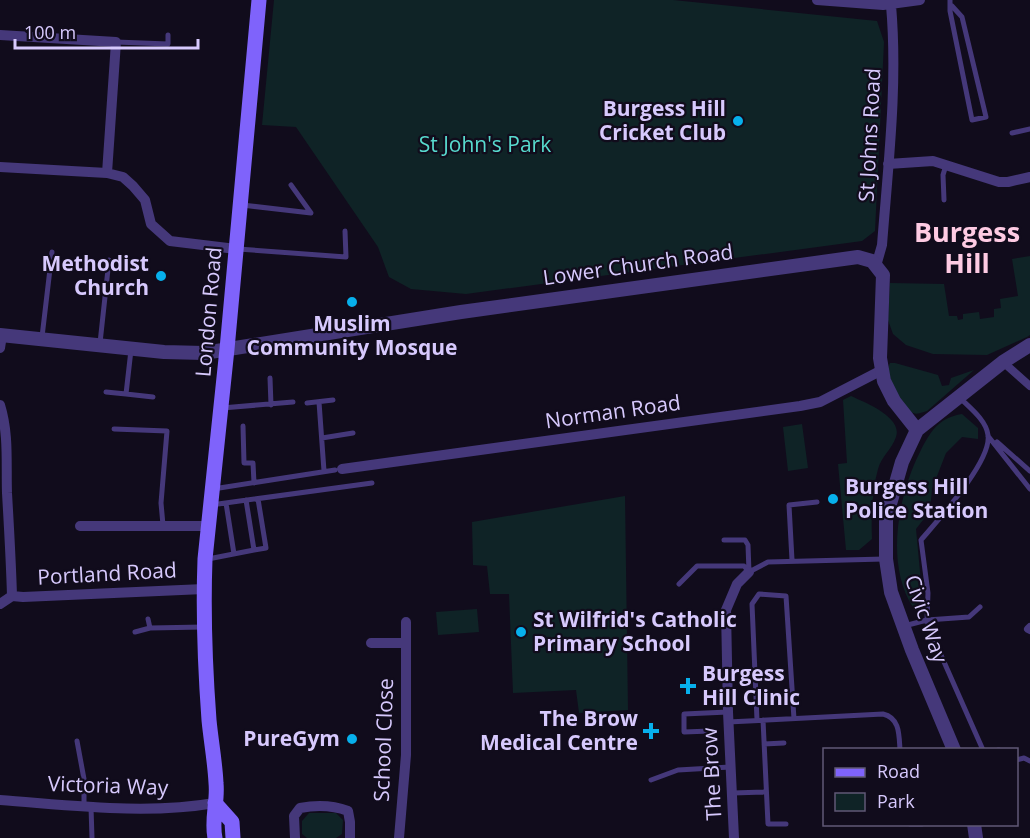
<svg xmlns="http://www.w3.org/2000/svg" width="1030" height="838" viewBox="0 0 1030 838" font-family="'Open Sans',sans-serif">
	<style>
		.green { fill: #0f2326 }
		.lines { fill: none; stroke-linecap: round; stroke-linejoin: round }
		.service { stroke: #45387a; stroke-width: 5 }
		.pedestrian { stroke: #45387a; stroke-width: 8 }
		.minor { stroke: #45387a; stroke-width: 10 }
		.tertiary { stroke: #45387a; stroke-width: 14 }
		.secondary { stroke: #7f63fb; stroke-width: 15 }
		.poi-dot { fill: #07b0ec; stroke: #110c1c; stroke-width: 2 }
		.labels { text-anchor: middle; stroke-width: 4.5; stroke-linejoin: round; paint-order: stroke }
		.poi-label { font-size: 21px; font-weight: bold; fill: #d7c9fd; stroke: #110c1c; text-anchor: end }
		.street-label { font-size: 21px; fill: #d7c9fd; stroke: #110c1c }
		.park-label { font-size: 21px; fill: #58dace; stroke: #110c1c }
		.district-label { font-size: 27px; font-weight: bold; fill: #fecbe3; stroke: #110c1c }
	</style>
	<rect width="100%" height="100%" fill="#110c1c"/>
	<path class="green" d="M274 0H673L877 21 884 42 875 231 862 241 466 294 411 289 389 277 378 247 296 127 262 125Z
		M1030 256V335L1027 337 987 355 933 354 906 345 893 334 888 320 890 283 944 284 949 316H957L958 320 963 319V314L979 312 980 319 994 317V309L1001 308 1000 299 1018 296 1012 259Z
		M890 363H895L938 375 942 386 949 385 951 378 974 370 927 411C923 412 918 415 913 413 901 408 883 374 890 363Z
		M851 396C864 402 903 417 896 437 892 449 881 457 878 469 872 491 871 517 872 539L859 550H846L838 464 847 463 843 400Z
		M962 414 978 428V439L962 437 946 453 932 489 930 511 916 529 922 593 919 607H913C885 565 898 495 920 452 930 432 938 418 962 414Z
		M802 424 808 468 788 471 783 427Z
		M625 496 628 710 579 713 576 690 513 693 509 594H490L487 566 473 565 472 522Z
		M477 609 479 632 438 635 436 612Z
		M309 813H336L343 820 342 834 336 838H307L302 834V821Z"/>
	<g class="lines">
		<path class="service" d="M950 0V11L972 120 986 117 962 17 952 6
			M116 42 168 44V35
			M1012 133 1030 129
			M944 200 943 175 946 165
			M242 205 311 213 291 185
			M238 249 346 257 345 231
			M42 337 52 252
			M100 343 109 260
			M131 350 126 394 153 397
			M270 378 271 405
			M106 392 126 394
			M960 398C970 408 986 420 988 435 992 461 938 520 921 540L928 593 927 620 929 628 983 750
			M319 402 324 471
			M307 403 333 400
			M222 408 293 402
			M243 426 244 463H253L254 483
			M114 429 167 431 161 503 163 525
			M988 436 1030 489
			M322 438 353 433
			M997 442 1030 471
			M213 489 335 470
			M226 503 234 554
			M211 505 372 483
			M724 540H745L748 545 749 572
			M254 550 266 548 258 499
			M208 559 254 550 246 500
			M792 560 789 505 817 502
			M679 584 697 566H744L749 572 768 562 884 559
			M904 626 927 620 969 617 980 607
			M150 628 203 627
			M135 632 150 628 148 619
			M757 720 752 604 759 594 786 596 794 719
			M763 720 768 824H786
			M728 722 883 714C900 718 899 735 900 750
			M710 731 684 732V714L728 712
			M77 741 84 779V805
			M764 744 784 743
			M998 750H999
			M1016 760 1024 758 1030 761
			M651 780 678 770 730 767
			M733 793 766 792
			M91 807 92 838
			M910 824H922"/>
		<path class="pedestrian" d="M1003 362 1030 386
			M1030 627 1028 629 1030 630"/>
		<path class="minor" d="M817 0 883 5 920 0
			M0 35 116 42 107 173
			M888 164 933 161 999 182H1008L1030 177
			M0 167 107 173 123 177 133 186 145 200 151 224 170 241 236 249
			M876 266 882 245C888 166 898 85 891 5
			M0 348 2 335
			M0 405C9 434 6 463 7 493 9 527 11 561 12 596
			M342 469 800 406 820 402 882 370
			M80 526H208
			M0 604 12 596 23 597 204 589
			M371 643H406
			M0 800C70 805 145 815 215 803
			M295 838 294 816 300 808C316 805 332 805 348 811L350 822V838
			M399 838 406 755V622
			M734 838 728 712 726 610 737 584 749 572"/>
		<path class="tertiary" d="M0 335 164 352 204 353 461 312 858 257 872 261 883 275 880 358 884 381 894 401 917 430
			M954 750 912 650 891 592 886 559V518L902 462 917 430 1003 362 1030 345
			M974 824 976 838"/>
		<path class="secondary" d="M215 803 232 822 233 838
			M215 838C211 819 218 802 216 783 215 762 211 741 209 720 205 666 203 613 205 559L227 349 259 0"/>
	</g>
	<g class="poi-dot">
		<circle cx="738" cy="121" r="6"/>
		<circle cx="161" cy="276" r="6"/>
		<circle cx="352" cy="302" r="6"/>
		<circle cx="833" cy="499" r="6"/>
		<circle cx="521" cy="632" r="6"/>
		<path d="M685 677h6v6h6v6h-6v6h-6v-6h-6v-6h6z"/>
		<path d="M648 722h6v6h6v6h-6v6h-6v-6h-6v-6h6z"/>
		<circle cx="352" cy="739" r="6"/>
	</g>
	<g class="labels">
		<g class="poi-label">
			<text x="726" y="116">Burgess Hill<tspan x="726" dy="24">Cricket Club</tspan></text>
			<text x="149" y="271">Methodist<tspan x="149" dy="24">Church</tspan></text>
			<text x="352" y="331" text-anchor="middle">Muslim<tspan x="352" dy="24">Community Mosque</tspan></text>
			<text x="845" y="494" text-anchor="start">Burgess Hill<tspan x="845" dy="24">Police Station</tspan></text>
			<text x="533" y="627" text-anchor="start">St Wilfrid's Catholic<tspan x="533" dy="24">Primary School</tspan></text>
			<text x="702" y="681" text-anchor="start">Burgess<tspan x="702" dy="24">Hill Clinic</tspan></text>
			<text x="638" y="726">The Brow<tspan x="638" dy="24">Medical Centre</tspan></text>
			<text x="340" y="746">PureGym</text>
		</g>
		<g class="street-label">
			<text transform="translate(870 135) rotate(-87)" y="7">St Johns Road</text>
			<text transform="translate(638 265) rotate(-8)" y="7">Lower Church Road</text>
			<text transform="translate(209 312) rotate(-85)" y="7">London Road</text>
			<text transform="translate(613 412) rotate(-8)" y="7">Norman Road</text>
			<text transform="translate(107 574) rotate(-3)" y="7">Portland Road</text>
			<text transform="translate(926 619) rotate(71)" y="7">Civic Way</text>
			<text transform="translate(384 740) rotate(-88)" y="7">School Close</text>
			<text transform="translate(712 774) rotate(-93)" y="7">The Brow</text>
			<text transform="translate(108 786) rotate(2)" y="7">Victoria Way</text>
		</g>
		<g class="park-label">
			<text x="485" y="152">St John's Park</text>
		</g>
		<g class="district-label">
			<text x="967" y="242">Burgess<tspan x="967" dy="31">Hill</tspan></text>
		</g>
	</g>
	<rect x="823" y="748" width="195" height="78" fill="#110c1c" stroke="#605876" stroke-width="1.5"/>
	<rect x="835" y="768" width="30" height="9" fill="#7f63fb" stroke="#605876" stroke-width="1.5"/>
	<text x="877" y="778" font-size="18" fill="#d7c9fd">Road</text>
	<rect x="835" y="793" width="30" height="18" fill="#0f2326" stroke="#605876" stroke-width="1.5"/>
	<text x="877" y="808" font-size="18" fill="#d7c9fd">Park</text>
	<path d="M15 39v9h183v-9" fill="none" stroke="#d7c9fd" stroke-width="3"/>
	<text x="24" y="39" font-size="18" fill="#d7c9fd" stroke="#110c1c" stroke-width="4.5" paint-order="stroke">100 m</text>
</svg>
